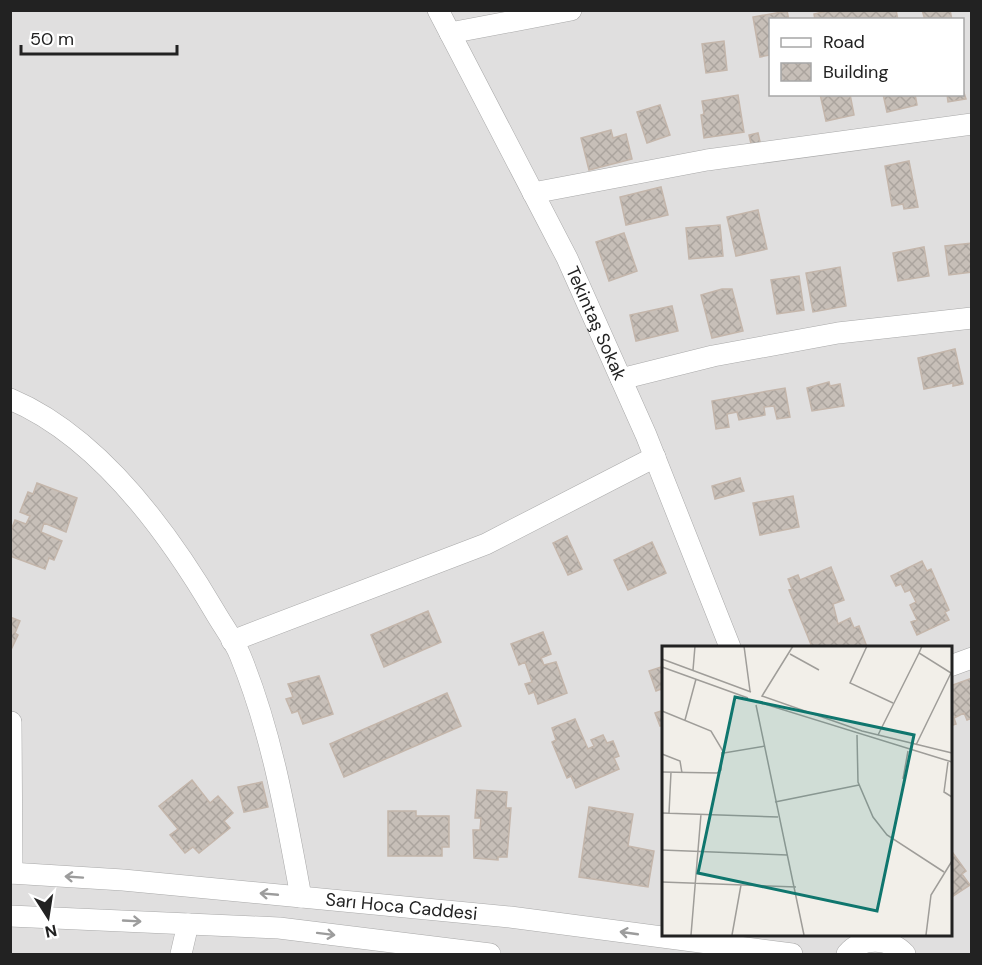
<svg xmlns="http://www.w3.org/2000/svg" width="982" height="965" viewBox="0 0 982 965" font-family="'DM Sans',sans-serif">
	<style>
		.residential { fill: #e0dfdf; fill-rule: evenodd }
		.building { fill: url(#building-cross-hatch); stroke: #c4b6ab; stroke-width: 1.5 }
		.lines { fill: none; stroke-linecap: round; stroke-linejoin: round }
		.minor-casing { stroke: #a9a9a9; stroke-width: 22 }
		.minor { stroke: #fff; stroke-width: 21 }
		.oneway { stroke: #9c9c9c }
		.labels { text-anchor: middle; stroke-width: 5; stroke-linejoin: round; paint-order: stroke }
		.street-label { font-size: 18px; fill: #222; stroke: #fff }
		.inset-road { fill: none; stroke: #9f9d99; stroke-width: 1.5 }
		.view { fill: #0f766e; fill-opacity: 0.15; stroke: #0f766e; stroke-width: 3 }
		.inset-edge { fill: none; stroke: #222; stroke-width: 3 }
	</style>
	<defs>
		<pattern id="building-cross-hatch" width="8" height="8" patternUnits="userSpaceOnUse" patternTransform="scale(1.5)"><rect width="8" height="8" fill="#c7bfb8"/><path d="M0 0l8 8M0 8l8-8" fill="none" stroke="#aba49e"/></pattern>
	</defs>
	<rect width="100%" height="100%" fill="#f2efe9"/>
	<path class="residential" d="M11 11H971V954H11ZM770 20H962V94H770ZM664 647H950V934H664Z"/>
	<path class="building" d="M831 10H896L898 20H815L814 14Z
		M922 10H950L952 20H925Z
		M787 11 789 20H770V55L760 57 753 17Z
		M724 41 727 70 706 73 702 44Z
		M962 87 966 99 948 102 947 94H962Z
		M820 94H850L854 115 826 121Z
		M883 94H915L917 105 887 112Z
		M738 95 744 132 704 138 701 115 704 114 702 101Z
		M660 105 670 135 647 143 637 112Z
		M611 130 613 138 626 134 632 159 589 170 581 138Z
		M758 133 761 146 752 148 749 135Z
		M909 161 918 207 904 209 903 204 892 206 885 166Z
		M661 187 668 215 626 225 620 197Z
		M758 210 767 249 736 256 727 217Z
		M720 225 723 256 689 259 686 228Z
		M624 233 637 271 609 281 596 242Z
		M972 243V272L949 275 945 246Z
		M924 247 929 276 898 281 893 253Z
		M840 267 846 306 813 312 806 273Z
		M799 276 804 310 777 314 771 280Z
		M722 289H732L743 331 712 338 701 295Z
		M672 306 678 331 636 341 630 315Z
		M955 349 963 384 953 386V383L924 389 918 358Z
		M829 382 830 386 840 384 844 406 812 411 807 388Z
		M785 388 790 417 777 419 774 406 764 407 765 415 739 420 737 412 727 414 729 427 716 429 712 401Z
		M740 478 744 491 715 499 712 486Z
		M37 483 77 498 66 532 44 523 41 532 62 541 54 560 49 558 45 569 10 556V533L15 520 26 524 30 516 20 512 28 492 33 494Z
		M793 496 799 527 760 535 753 503Z
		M567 536 582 569 568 575 553 543Z
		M652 542 666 573 628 590 614 560Z
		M922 561 927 571 931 569 949 610 945 612 949 620 917 635 911 622 917 620 910 605 916 602 910 590 905 592 901 584 896 586 891 576Z
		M831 567 844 600 833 604 838 624 850 618 854 628 859 626 867 647H812L789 590 792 589 788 579 798 575 800 580Z
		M428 611 441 642 384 667 371 635Z
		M10 617 20 621 15 633 18 635 10 652Z
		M543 632 551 654 541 658 544 665 556 662 567 693 538 704 534 692 529 694 525 684 532 682 525 662 519 665 511 644Z
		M664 666V698L661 689 656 691 649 671Z
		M319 676 333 714 303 724 298 711 292 713 286 699 293 697 288 684Z
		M972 678V718L967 720 964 713 954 718 956 724 950 726V686Z
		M447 693 461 726 344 777 330 744Z
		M664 710V725L660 726 655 713Z
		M575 719 588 749 594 746 591 740 603 735 607 743 613 741 619 756 614 758 619 769 576 788 571 776 567 778 552 742 556 740 552 728Z
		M192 780 210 803 218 796 233 813 224 821 230 828 199 853 193 847 185 853 170 835 178 829 159 806Z
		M262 782 268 807 244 812 238 787Z
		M477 790 507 792 506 808H511L507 857H498V860L474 858 473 830H480L481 818H475Z
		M589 807 633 814 628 846 654 851 648 887 579 877Z
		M388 811H416V816H449V847H442V856H388Z
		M950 849 966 871 962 874 970 885 950 898Z"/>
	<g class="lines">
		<g class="minor-casing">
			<g id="minor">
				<path id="s1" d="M438 10 567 258 646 435 730 647"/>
				<path d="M450 33 571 10"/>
				<path d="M533 193 707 160 972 124"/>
				<path d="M621 379 713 356 838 333 972 318"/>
				<path d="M10 399C98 436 168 532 215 612 223 626 234 640 240 655 272 733 286 815 301 897"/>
				<path d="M232 641 486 544 655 457"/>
				<path d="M950 666 972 658"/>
				<path d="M11 722 12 873"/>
				<path id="s2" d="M10 873 123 880 510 917 792 954"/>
				<path d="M10 916 279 928 490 954"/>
				<path d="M181 954 188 924"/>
				<path d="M847 954C862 936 890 938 905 954"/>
			</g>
		</g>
		<use href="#minor" class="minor"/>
	</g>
	<defs><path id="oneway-shaft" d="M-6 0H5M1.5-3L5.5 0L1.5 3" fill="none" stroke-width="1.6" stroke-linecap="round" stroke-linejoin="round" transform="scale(1.5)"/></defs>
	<g class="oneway">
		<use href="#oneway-shaft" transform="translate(74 877) rotate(-176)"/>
		<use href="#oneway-shaft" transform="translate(269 894) rotate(-175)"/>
		<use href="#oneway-shaft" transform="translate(132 921) rotate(3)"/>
		<use href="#oneway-shaft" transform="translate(629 933) rotate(-172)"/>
		<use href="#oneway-shaft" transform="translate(326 934) rotate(7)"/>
	</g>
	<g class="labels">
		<g class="street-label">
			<text dy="6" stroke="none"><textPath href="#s1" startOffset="351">Tekintaş Sokak</textPath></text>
			<text dy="6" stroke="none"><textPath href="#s2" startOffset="393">Sarı Hoca Caddesi</textPath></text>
		</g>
	</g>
	<g transform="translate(662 646)">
		<rect width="290" height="290" fill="#f2efe9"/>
		<path class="inset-road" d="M82 0 88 45M131 0 100 50 200 85 290 107M205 0 188 37 231 57M260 0 257 7 289 27M128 8 157 24M0 13 89 46M0 21 86 52M31 24 33 0M99 57 290 116M94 59 142 289M0 65 49 85 62 107 103 100M23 74 34 33M195 89 196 136 211 171 225 189 282 226M216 89 257 7M254 99 289 27M0 108 18 115 20 127M286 116 282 146 290 151M0 126 55 127 59 124 60 106M241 133 246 105M113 156 197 139M0 167 116 171M7 167 9 126M0 204 125 209M0 236 134 241M29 289 39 168M70 289 79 239M264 289 269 249 290 215"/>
		<path class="view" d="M73 51 252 89 215 265 36 227Z"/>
		<rect width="290" height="290" class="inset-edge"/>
	</g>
	<rect width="982" height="965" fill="none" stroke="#222222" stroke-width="24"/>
	<rect x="769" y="18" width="195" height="78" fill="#ffffff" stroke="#a7a7a7" stroke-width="1.5"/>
	<rect x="781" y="38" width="30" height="9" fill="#ffffff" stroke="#a7a7a7" stroke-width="1.5"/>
	<text x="823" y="48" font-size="18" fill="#222222">Road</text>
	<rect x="781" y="63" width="30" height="18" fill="url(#building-cross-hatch)" stroke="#a7a7a7" stroke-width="1.5"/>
	<text x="823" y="78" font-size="18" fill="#222222">Building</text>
	<g transform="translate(48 917) rotate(168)" stroke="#ffffff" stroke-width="4.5" paint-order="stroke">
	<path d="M0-4.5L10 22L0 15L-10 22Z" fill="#222222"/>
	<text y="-9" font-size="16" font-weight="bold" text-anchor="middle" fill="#222222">N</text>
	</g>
	<path d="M21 45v9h156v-9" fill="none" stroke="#222222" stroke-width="3"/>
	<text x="30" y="45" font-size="18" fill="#222222" stroke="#ffffff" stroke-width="4.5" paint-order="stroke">50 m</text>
</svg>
